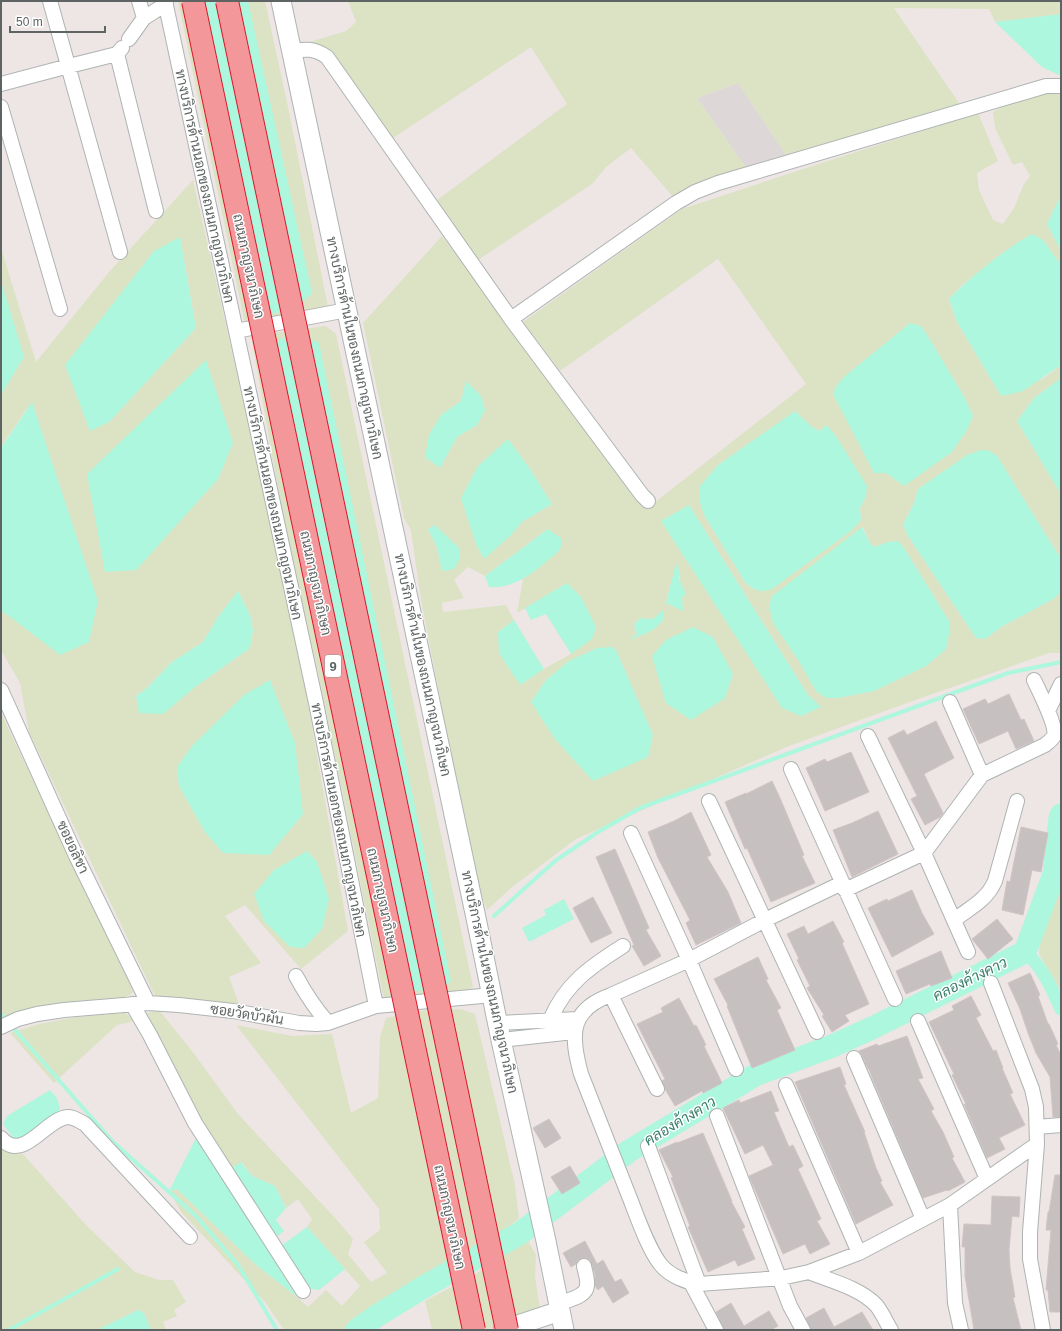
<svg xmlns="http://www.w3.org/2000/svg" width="1062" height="1331" viewBox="0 0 1062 1331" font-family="Helvetica,Sarabun,sans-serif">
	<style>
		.industrial { fill: #ddd7d8 }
		.green { fill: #dce3c4; fill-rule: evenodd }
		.water { fill: #acf7dd }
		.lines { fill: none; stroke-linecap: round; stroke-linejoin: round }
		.stream { stroke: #acf7dd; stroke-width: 4 }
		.canal { stroke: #acf7dd; stroke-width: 13 }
		.river { stroke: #acf7dd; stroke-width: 23 }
		.building { fill: #c6c0c1; stroke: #d2c4c5 }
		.street-casing { stroke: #aeb4b3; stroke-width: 16 }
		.secondary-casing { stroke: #aeb4b4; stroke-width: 21 }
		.street { stroke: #fff; stroke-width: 14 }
		.secondary { stroke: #fff; stroke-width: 19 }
		.highway-bridge-casing { stroke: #dd1629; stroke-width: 24; stroke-linecap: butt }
		.highway-bridge { stroke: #f3979b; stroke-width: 22 }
		.labels { text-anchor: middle; stroke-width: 3; stroke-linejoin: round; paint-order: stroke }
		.shield { fill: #fff; stroke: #8e9292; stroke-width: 1 }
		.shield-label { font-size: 13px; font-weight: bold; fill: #5d6463 }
		.street-label { font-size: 14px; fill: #5d6463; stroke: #fff }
		.water-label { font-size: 15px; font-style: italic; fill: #3b7e6b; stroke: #fff }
	</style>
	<rect width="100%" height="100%" fill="#eee5e5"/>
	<path class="industrial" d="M738 83 788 158 747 169 697 98Z"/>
	<path class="green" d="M178 1H265L288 107 328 307 245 324Z
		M348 1H1061V14L995 22 989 9 894 8 961 106 788 158 738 83 697 98 747 169 675 199 631 148 606 167 592 184 478 260 437 200 567 104 531 47 393 138 323 46 303 44 346 31 356 22Z
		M1056 91 1061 95V198L1058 201 1047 224 1061 251V265L1043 240 1017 243 961 286 949 300 957 322 1001 396 1044 378 1061 365V378L1034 398 1017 421 1061 494V559L997 456 918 489 914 503 903 525 908 536 976 638 985 639 1001 627 1055 598 1061 591V653H1049L907 703 789 746 576 839 511 888 487 910 475 877 421 600 411 530 404 518 363 323 442 236 650 506 806 384 718 259 560 371 523 322 682 209 803 169 978 113 998 161 977 173 979 190 993 220 1003 224 1014 208 1024 184 1030 176 1022 162 1013 165 995 128 993 112 1010 102ZM921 326 965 398 905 486 886 473 841 409 833 394ZM466 381 477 425 457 437 440 468 441 415 461 401ZM827 425 866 496 860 508 861 520 753 589 745 582 704 515 812 427 819 431ZM508 440 528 466 552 504 522 522ZM689 505 808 695 820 707 801 716 661 521ZM435 525 442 570 437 547 428 529ZM863 527 870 543 874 548 888 542 898 541 904 548 949 621 874 691 838 698 816 691 769 606 772 597ZM548 529 560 550 523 579 517 613 567 583 571 654 542 670 520 685 498 632 514 620 506 605 443 612 442 603 464 598 454 580 468 567 485 576ZM676 564 679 571 683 611 666 603ZM663 611 644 634 630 639 637 634 634 624 641 618 653 619ZM597 648 531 702 546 680 569 661Z
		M193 180 251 436 305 687 348 931 301 969 245 905 225 916 261 963 229 977 239 1004 155 996 29 732 20 683 1 650V611L9 616 32 403 26 410 1 447V248L36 362 109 272ZM180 237 196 328 109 422 90 430ZM238 591 250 615 253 630 250 648 195 687 136 696 147 688 172 662 203 642 218 617ZM177 767 303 814 288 831 205 832 179 786Z
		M326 326 336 334 473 987 461 992 384 999 318 672 286 534 251 336Z
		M1 713 129 982 133 992 123 1000 60 1004 1 1019Z
		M1057 886 1061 887V991L1039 954 1041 923Z
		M461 1009 475 1014 515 1185 519 1218 499 1236 439 1268 428 1280 395 1299 347 1330H284L265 1302 182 1213 169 1191 177 1189 255 1264 297 1297 308 1307 326 1290 342 1306 360 1286 307 1227 312 1219 298 1199 286 1208 275 1186 252 1176 242 1162 230 1169 183 1090 144 1014 159 1010 192 1051 238 1114 336 1219 353 1239 348 1254 371 1282 387 1273 364 1242 380 1230 379 1209 236 1025 292 1036 332 1034 351 1113 378 1098 380 1037 386 1018 427 1010Z
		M125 1013 135 1021 117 1025 54 1083 10 1033 39 1024 77 1017Z
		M1 1144 12 1153 23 1154 85 1224 135 1272 159 1280H173L186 1302 174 1310 177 1316 163 1322 166 1330H151L144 1313 138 1310 97 1330H1Z
		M527 1239 536 1255 535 1276 540 1310 526 1317 485 1330H432L425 1301 472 1276 503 1256Z"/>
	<path class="water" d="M184 1H248L312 293 300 304 278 313 252 316Z
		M1061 14V76L1042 67 995 22Z
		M1061 198V251L1047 224 1058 201Z
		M1032 234 1043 240 1061 265V365L1023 391 1001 396 957 322 949 299C970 277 1005 249 1032 234Z
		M180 237 196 328 109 422 90 431 65 365 154 251Z
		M1 281 24 357 1 395Z
		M910 323 921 326 929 338 965 398 973 416 967 430 952 452 904 486 886 473H874L833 394 837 385 844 377Z
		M305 336 319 343 451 981 442 989 415 991 397 990 261 348 285 337Z
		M206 360 233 443 218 479 136 570 105 572 87 474Z
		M1061 378V494L1017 421 1034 398Z
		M466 381 481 396 485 410 477 425 457 437 440 468 425 457 429 435 441 415 461 401Z
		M32 402 98 601 89 642 60 655 9 616 1 611V448Z
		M795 411 812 427 819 431 827 425 837 438 867 486 866 496 860 508 861 520 851 531 772 589C760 593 755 591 745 582L704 515 699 500 700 486 718 465Z
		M508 439 528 466 552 504 522 522 511 535 484 559 476 544 461 498 478 466Z
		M981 450 990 451 997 456 1061 559V591L1055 598 1001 627 985 639 976 638 908 536 903 525 914 503 918 489 967 455Z
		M689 505 808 695 821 707 801 716 782 708 661 521Z
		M435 525 459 548 460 558 454 569 442 571 437 547 428 529Z
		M862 527 870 543 874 547 888 542 898 541 904 548 949 621V634L946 649 926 666 874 691 838 698H826L816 691 798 660 773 623 769 606 772 596Z
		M548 529 562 539 560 550C538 568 519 589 489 587L485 576Z
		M676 563 679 571V579L686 594 682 598 683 611 666 603Z
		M567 583 581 597 596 627 592 639 571 654 546 614 531 620 525 608Z
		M238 591 250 615 253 630 250 648 195 687 163 714 139 713 136 696 147 688 172 662 203 642 218 617Z
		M663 610 664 619C653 633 644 634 628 640L637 634 634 624 641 618 653 619Z
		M514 620 544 669 520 685 499 653 498 632Z
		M693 627 713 637 733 674 725 698 691 720 666 703 652 656 666 640Z
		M612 647 616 650 653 735 648 757 593 781 555 739 531 702 546 680 569 661 597 648Z
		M270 680 295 743 303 814 269 855 223 853 205 832 179 786 177 767 192 746 244 695Z
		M307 851 317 862 329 899 322 929 304 948 290 947 264 921 254 894 274 870Z
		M564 899 574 919 529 942 522 928 546 915 544 910Z
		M50 1090 57 1098 60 1108 57 1114 22 1137 14 1139 3 1124 7 1116Z
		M197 1136 297 1297 255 1264 177 1189 169 1191Z
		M241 1162 252 1176 275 1186 286 1208 276 1220 284 1231 274 1239 230 1169Z
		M307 1227 345 1269 319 1290 306 1288 281 1246Z
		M138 1310 144 1313 151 1330H97Z"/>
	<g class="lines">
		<path class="stream" d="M494 916 555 861 598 832 640 808 1008 673 1061 662
			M1 1014 112 1141 196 1216 238 1265 277 1330
			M9 1330 118 1269"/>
		<path class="canal" d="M1025 952C1042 966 1052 989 1061 1009"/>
		<path class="river" d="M357 1330 378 1315 427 1285 519 1234 629 1151 757 1074 830 1047 872 1028 1025 952 1054 874 1060 818 1061 815"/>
	</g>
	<path class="building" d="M1009 694 1021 720 1024 719 1034 741 1016 749 1008 731 979 744 963 709 985 699 988 704Z
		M936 721 954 758 924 774 943 813 940 817 925 825 911 799 917 796 888 738 904 730 907 735Z
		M851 752 869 792 825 811 806 768 825 759 827 762Z
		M772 781 780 798 804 855 802 856 815 883 771 902 747 848 745 849 725 802 746 793V794Z
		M878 811 898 854 852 877 833 830 852 823Z
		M691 812 711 855 707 857 728 892 741 923 696 945 686 923 690 920 658 858 648 832 674 821Z
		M1021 827 1048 833 1041 872 1032 870 1023 915 1002 910 1007 881 1010 882Z
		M615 849 649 928 646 930 661 956 644 966 632 946 634 945 596 857Z
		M912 890 922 913 934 934 892 957 868 908 887 899 888 901Z
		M593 897 612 933 591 943 573 908Z
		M997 919 1013 939 988 959 972 939Z
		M833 921 844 942 842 943 869 1004 845 1015 849 1021 832 1032 822 1016 824 1015 807 988 810 986 797 960 799 959 787 934 804 926 808 934Z
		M941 951 952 978 931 986 930 984 906 994 896 971Z
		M758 957 768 979 766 980 781 1008 777 1010 795 1050 752 1068 727 1006 728 1005 714 979Z
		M1030 973 1040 995 1038 996 1048 1024H1049L1058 1044 1056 1045 1061 1055V1117H1053L1050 1077 1036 1053 1028 1033 1020 1009 1008 983Z
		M971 996 981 1015 976 1018 993 1051 996 1050 1003 1068H1002L1013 1093 1010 1094 1025 1125 999 1138 1005 1149 987 1158 964 1104H966L952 1075 954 1074 929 1022 954 1010 952 1006Z
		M679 998 694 1026 696 1025 706 1045 704 1046 722 1083 703 1093 702 1091 675 1106 665 1089 662 1081 665 1079 637 1024 663 1012 661 1008Z
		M907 1036 923 1078 918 1079 934 1109 931 1111 943 1132 954 1157 952 1158 965 1182 948 1191 947 1190 923 1198 873 1080 869 1069H868L862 1055 859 1051 877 1044 878 1046Z
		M840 1067 846 1084 844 1085 865 1132H864L876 1168 882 1181 880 1182 893 1205 856 1224 795 1082Z
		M771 1091 779 1111 774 1112 789 1147 793 1145 803 1166 798 1169 821 1219 817 1221 830 1244 810 1254 805 1244 783 1254 749 1176 773 1165 763 1145 745 1154 723 1108 739 1100 740 1103Z
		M549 1119 561 1138 545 1148 533 1128Z
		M703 1133 732 1201H731L745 1227 742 1229 755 1259 738 1266 735 1260 708 1272 688 1227 690 1226 671 1178 673 1177 659 1150 677 1142V1143Z
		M570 1166 580 1183 562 1194 551 1177Z
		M1055 1175H1061V1312H1050L1048 1290H1046L1051 1230H1046L1048 1212H1049Z
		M992 1196 1020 1197 1019 1217 1012 1216 1009 1250 1010 1268 1015 1297 1013 1298 1021 1330H974L965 1276V1247H962L964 1224 991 1225Z
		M585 1241 597 1264 603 1260 615 1282 621 1279 629 1293 613 1303 603 1286 598 1290 595 1286V1274L590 1260 586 1258H582L578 1260 576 1264 571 1267 563 1253Z
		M731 1303 744 1326 769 1311 778 1326 771 1330H724L716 1312Z
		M824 1308 834 1327 862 1312 873 1330H811L806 1318Z"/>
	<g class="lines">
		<g class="street-casing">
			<path id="street" d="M50 1 120 252
				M139 1 144 18
				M165 1 316 703 376 1006
				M129 39 144 18 166 4
				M292 51C307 49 314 48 327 57L511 319 642 495 648 501
				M117 54 156 211
				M1 84 69 66 117 54 122 48
				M1 107 60 309
				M511 319 676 203 695 192 718 183 1046 86H1061
				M236 331 347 310
				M1 690 77 858 148 1003
				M950 702 982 775
				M1048 711 1061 684
				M868 736 924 853 968 952
				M791 769 895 999
				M709 801 817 1032
				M631 833 689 960 736 1069
				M842 883 765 920 689 960 611 995C568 1010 571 1037 581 1074 597 1115 613 1156 629 1196 637 1216 648 1249 661 1265 670 1276 686 1282 699 1284L781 1278 809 1272 859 1253 950 1205 1037 1144 1036 1107 1032 1089 991 983
				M845 890 924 853 982 775 1045 745C1048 742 1052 740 1054 736 1057 726 1039 691 1034 680
				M954 920C970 908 987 900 995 881L1017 801
				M296 976C305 993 315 1008 328 1023
				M611 995 657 1089
				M132 1004 150 1035 195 1123 303 1291
				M550 1020C566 983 590 967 623 946
				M918 1021 987 1179
				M498 1023 578 1019
				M1 1027 18 1019 37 1014 64 1010 148 1003 179 1005 233 1011 299 1023 316 1024 328 1023 376 1006 492 995
				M501 1040 574 1032
				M854 1058 923 1219
				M786 1085 859 1253
				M717 1116 790 1306 803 1330
				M1037 1127 1061 1125
				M1 1138C23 1164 46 1118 68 1117 74 1117 79 1121 85 1124L190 1237
				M1037 1144 1030 1232V1259L1043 1330
				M648 1146 699 1284
				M950 1205 955 1303 961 1330
				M809 1272C831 1281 860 1288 876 1305 882 1312 886 1322 891 1330
				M691 1283 716 1330
				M558 1304C567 1300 587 1297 587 1285 588 1279 585 1272 584 1266"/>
		</g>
		<g class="secondary-casing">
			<path id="secondary" d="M281 1 476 918 501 1040 546 1241 564 1330
				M503 1330 560 1311"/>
		</g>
		<use href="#street" class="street"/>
		<use href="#secondary" class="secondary"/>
		<g class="highway-bridge-casing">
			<path id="highway-bridge" d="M193 1 474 1330
				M227 1 507 1330"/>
		</g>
		<use href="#highway-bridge" class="highway-bridge"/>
	</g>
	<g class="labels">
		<rect class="shield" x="325" y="655" width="16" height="22" rx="3"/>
		<g class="shield-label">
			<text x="333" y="671">9</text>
		</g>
		<g class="street-label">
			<text transform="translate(205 186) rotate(78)" y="5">ทางบริการด้านนอกของถนนกาญจนาภิเษก</text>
			<text transform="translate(249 266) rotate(78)" y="5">ถนนกาญจนาภิเษก</text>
			<text transform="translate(355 348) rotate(78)" y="5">ทางบริการด้านในของถนนกาญจนาภิเษก</text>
			<text transform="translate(273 503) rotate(78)" y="5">ทางบริการด้านนอกของถนนกาญจนาภิเษก</text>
			<text transform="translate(316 583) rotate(78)" y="5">ถนนกาญจนาภิเษก</text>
			<text transform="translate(423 665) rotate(78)" y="5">ทางบริการด้านในของถนนกาญจนาภิเษก</text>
			<text transform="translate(339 820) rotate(79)" y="5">ทางบริการด้านนอกของถนนกาญจนาภิเษก</text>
			<text transform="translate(73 847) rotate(65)" y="5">ซอยอลิชา</text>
			<text transform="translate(383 900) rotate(78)" y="5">ถนนกาญจนาภิเษก</text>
			<text transform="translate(490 982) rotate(78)" y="5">ทางบริการด้านในของถนนกาญจนาภิเษก</text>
			<text transform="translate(247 1014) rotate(9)" y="5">ซอยวัดบัวผัน</text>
			<text transform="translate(450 1217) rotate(78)" y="5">ถนนกาญจนาภิเษก</text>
		</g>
		<g class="water-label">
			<text transform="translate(970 979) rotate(-26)" y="5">คลองค้างคาว</text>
			<text transform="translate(680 1121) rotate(-31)" y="5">คลองค้างคาว</text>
		</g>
	</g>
	<rect width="1062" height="1331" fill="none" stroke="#5d6463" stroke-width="4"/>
	<path d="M10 26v6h95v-6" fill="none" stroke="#5d6463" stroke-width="2"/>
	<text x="16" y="26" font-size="12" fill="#5d6463" stroke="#ffffff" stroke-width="3" paint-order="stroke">50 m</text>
</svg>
